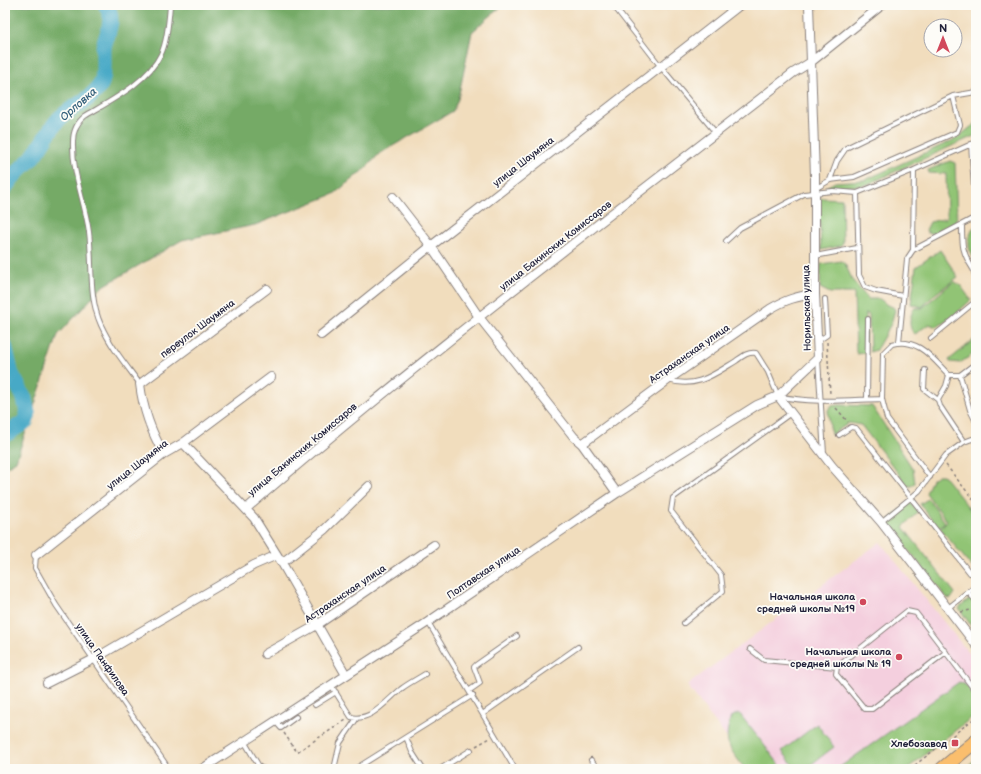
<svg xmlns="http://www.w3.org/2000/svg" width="981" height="774" viewBox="0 0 981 774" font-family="'Balsamiq Sans',sans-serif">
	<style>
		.built { fill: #f4cfde }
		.green { fill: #91c475; stroke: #5a7358 }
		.forest { fill: #74aa66; stroke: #4b6650 }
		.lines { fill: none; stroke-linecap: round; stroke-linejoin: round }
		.river { stroke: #47a9c6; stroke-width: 16 }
		.service-casing { stroke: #8a807c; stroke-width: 6 }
		.minor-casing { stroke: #8a807c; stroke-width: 10 }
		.primary-casing { stroke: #8a807c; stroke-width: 15 }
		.path { stroke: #8a807c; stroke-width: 1.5; stroke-dasharray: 3 3; stroke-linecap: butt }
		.service { stroke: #fff; stroke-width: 4 }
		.minor { stroke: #fff; stroke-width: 8 }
		.primary { stroke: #fabe6d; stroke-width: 13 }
		.poi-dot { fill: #d1495b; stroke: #fdfcf7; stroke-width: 1.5 }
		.labels { text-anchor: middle; stroke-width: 3.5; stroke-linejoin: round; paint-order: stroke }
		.street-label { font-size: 10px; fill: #22223b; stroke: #fdfcf7 }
		.poi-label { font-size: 10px; font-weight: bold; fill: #22223b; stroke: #fdfcf7; text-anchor: end }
		.water-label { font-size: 11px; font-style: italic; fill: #335f7a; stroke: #fdfcf7 }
	</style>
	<rect width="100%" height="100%" fill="#fdfcf7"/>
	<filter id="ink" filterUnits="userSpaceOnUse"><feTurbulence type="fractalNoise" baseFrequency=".025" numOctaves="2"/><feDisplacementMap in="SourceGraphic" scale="8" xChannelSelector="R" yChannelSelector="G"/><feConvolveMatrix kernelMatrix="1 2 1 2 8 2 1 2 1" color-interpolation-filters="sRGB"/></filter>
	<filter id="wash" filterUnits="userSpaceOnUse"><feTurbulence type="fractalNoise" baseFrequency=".012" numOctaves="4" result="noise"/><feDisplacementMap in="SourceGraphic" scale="16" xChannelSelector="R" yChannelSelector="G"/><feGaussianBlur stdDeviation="0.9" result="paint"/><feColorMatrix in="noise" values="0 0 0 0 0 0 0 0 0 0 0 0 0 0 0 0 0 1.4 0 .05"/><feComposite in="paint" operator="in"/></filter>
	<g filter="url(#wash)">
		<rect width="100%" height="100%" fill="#f1ddbd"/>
		<path class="built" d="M880 542 976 662V689L872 769H750L687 685Z"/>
		<path class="green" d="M976 123V135L868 184 859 186 826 187 835 182 865 180 947 143 957 138Z
			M950 161 955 163 957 218 956 222C948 227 937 235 928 233L926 230 930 222 947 218 946 174 929 173 928 170Z
			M822 198 842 199 843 243 840 246 821 250 819 200Z
			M976 225V258H974C966 249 968 233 976 225Z
			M940 250 958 277 935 294 922 307 911 304 916 267Z
			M841 261 845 264 853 281 868 299H880L887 305 893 307 895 310 891 324 876 350 870 352 869 315 866 313 865 353 857 354 856 352 854 293H830L820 288 821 264Z
			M954 281 961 286 971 300 951 318 937 327 929 324 915 334C907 328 910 316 914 308H922Z
			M976 338V352L960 363 950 362 949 360Z
			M839 405 872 406 913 469 915 483 911 486H908L861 425 849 423 831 435 828 410 831 406Z
			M938 475H943L976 517V572L940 528 947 521 926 493 932 479Z
			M928 499 945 522 938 528 920 504Z
			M909 503 912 504 918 511 917 513 903 527 955 593 951 599 947 598 887 524 886 522Z
			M971 598 976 604V633L959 608Z
			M959 682C973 685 976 703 976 714L907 769H837Z
			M739 713 783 769H745C730 748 722 744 731 717Z
			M817 724 834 747 805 769H796L782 751Z
			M976 759V769H964Z"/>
		<path class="forest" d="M5 5H503L472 32 458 99 453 111 379 154 367 167 334 194 255 225 182 240 102 287 58 335 16 461 5 468Z"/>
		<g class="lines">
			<path class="river" d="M5 188C13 174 20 170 31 159 41 147 48 131 59 119 71 107 92 100 101 84 106 74 102 54 104 45 108 30 115 20 106 5
				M5 347 11 373 24 397 28 415 26 421 5 435"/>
		</g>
	</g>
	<g filter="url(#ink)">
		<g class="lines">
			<g class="service-casing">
				<path id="service" d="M613 5 661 67 716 133
					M971 144 976 217
					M830 180 837 161 846 148 953 96 976 92
					M815 189 830 180 854 177 957 132 960 125 953 96
					M962 226C962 245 962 252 973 269
					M726 241 740 228 804 194 833 191 857 193
					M913 250 976 217
					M815 256 857 248
					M976 266 973 269 976 279
					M903 296 876 291 865 287 859 275 857 193 914 170 976 142
					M931 338 976 301
					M817 340 821 339 827 335 825 299
					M899 342 907 259 913 250 914 170
					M818 359 824 454
					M925 370 924 389 938 400
					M949 375 946 386 938 400 940 406 964 442
					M960 375 970 410 976 422
					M668 380C696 389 713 375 736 361 743 356 747 352 756 353L768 372 778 396C813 404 847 400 882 399L883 353 892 344C918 337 933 359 949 375H960L976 363
					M140 384C126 365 111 347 101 325 88 296 93 263 89 232 85 202 72 173 73 142 73 131 76 123 85 116 110 101 148 82 161 54 167 42 169 19 170 5
					M867 399 868 319
					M882 399 887 419 930 477
					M839 435 851 427 856 428 970 573
					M881 522 919 491 946 455 964 442 972 439 976 440
					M36 555 35 568 56 605 169 769
					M968 592 976 601
					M948 608 976 586
					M428 622 515 769
					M684 623 723 591 721 575 671 511 673 498 791 413
					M750 649 764 660 837 667 907 611 916 613 976 692
					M837 667 836 674 865 709H872L946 652
					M331 685 351 717C371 722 387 700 401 689 409 683 417 679 425 674
					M470 690 480 683 474 667 476 665 517 636
					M315 705 336 692
					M484 713 578 647
					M275 721 281 728 296 717
					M406 737 412 752 423 769
					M244 741 260 768 265 769
					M591 760 598 769
					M334 769 340 743 357 718
					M355 769 473 695
					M440 769 471 750"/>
			</g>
			<g class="minor-casing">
				<path id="minor" d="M809 5 815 176V294L818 358 778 396 832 466 881 522 976 645
					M393 197 431 246 479 317 574 437 582 444 617 493
					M321 335 431 246 740 5
					M183 443 254 518 282 563 346 675
					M582 444 668 380 770 309C785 300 797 296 815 294
					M164 454C151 432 143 409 140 384L267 289
					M246 509C422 356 609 217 793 73L811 62 882 5
					M36 555 164 454 183 443 271 377
					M282 563 325 529 369 486
					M265 654 317 625 434 545
					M47 683 94 659 254 565 277 555
					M202 769 428 622 617 493 757 405 778 396"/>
			</g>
			<g class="primary-casing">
				<path id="primary" d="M942 769 976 741"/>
			</g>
			<path class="path" d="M827 342 830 394
				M836 408 848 422
				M946 465 976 503
				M961 612 976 609
				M284 733 297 752 346 720
				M476 746 490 738
				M910 769 976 717"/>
			<use href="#service" class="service"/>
			<use href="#minor" class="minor"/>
			<use href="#primary" class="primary"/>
		</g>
	</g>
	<g class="poi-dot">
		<circle cx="863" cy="602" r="4"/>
		<circle cx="899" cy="657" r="4"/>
		<rect x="951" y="739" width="8" height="8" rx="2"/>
	</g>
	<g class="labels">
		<g class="street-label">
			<text transform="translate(523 161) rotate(-38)" y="4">улица Шаумяна</text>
			<text transform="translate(555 245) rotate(-38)" y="4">улица Бакинских Комиссаров</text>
			<text transform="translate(806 308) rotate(-91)" y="4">Норильская улица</text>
			<text transform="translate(197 328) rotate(-37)" y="4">переулок Шаумяна</text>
			<text transform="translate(689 353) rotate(-35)" y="4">Астраханская улица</text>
			<text transform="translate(302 449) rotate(-40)" y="4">улица Бакинских Комиссаров</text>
			<text transform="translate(137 464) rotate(-38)" y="4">улица Шаумяна</text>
			<text transform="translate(483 572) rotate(-34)" y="4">Полтавская улица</text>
			<text transform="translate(345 593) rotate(-34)" y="4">Астраханская улица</text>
			<text transform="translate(103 659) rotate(55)" y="4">улица Панфилова</text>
		</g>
		<g class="poi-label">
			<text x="855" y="600">Начальная школа<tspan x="855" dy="12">средней школы №19</tspan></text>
			<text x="891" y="655">Начальная школа<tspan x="891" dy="12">средней школы № 19</tspan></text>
			<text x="947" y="747">Хлебoзавод</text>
		</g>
		<g class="water-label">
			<text transform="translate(78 104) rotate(-41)" y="4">Орловка</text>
		</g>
	</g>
	<rect width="981" height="774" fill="none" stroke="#fdfcf7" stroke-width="20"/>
	<g transform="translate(943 38)"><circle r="19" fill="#fdfcf7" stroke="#a5a5ac"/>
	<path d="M0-3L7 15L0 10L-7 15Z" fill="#d1495b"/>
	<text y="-6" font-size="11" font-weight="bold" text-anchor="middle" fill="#22223b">N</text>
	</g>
</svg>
